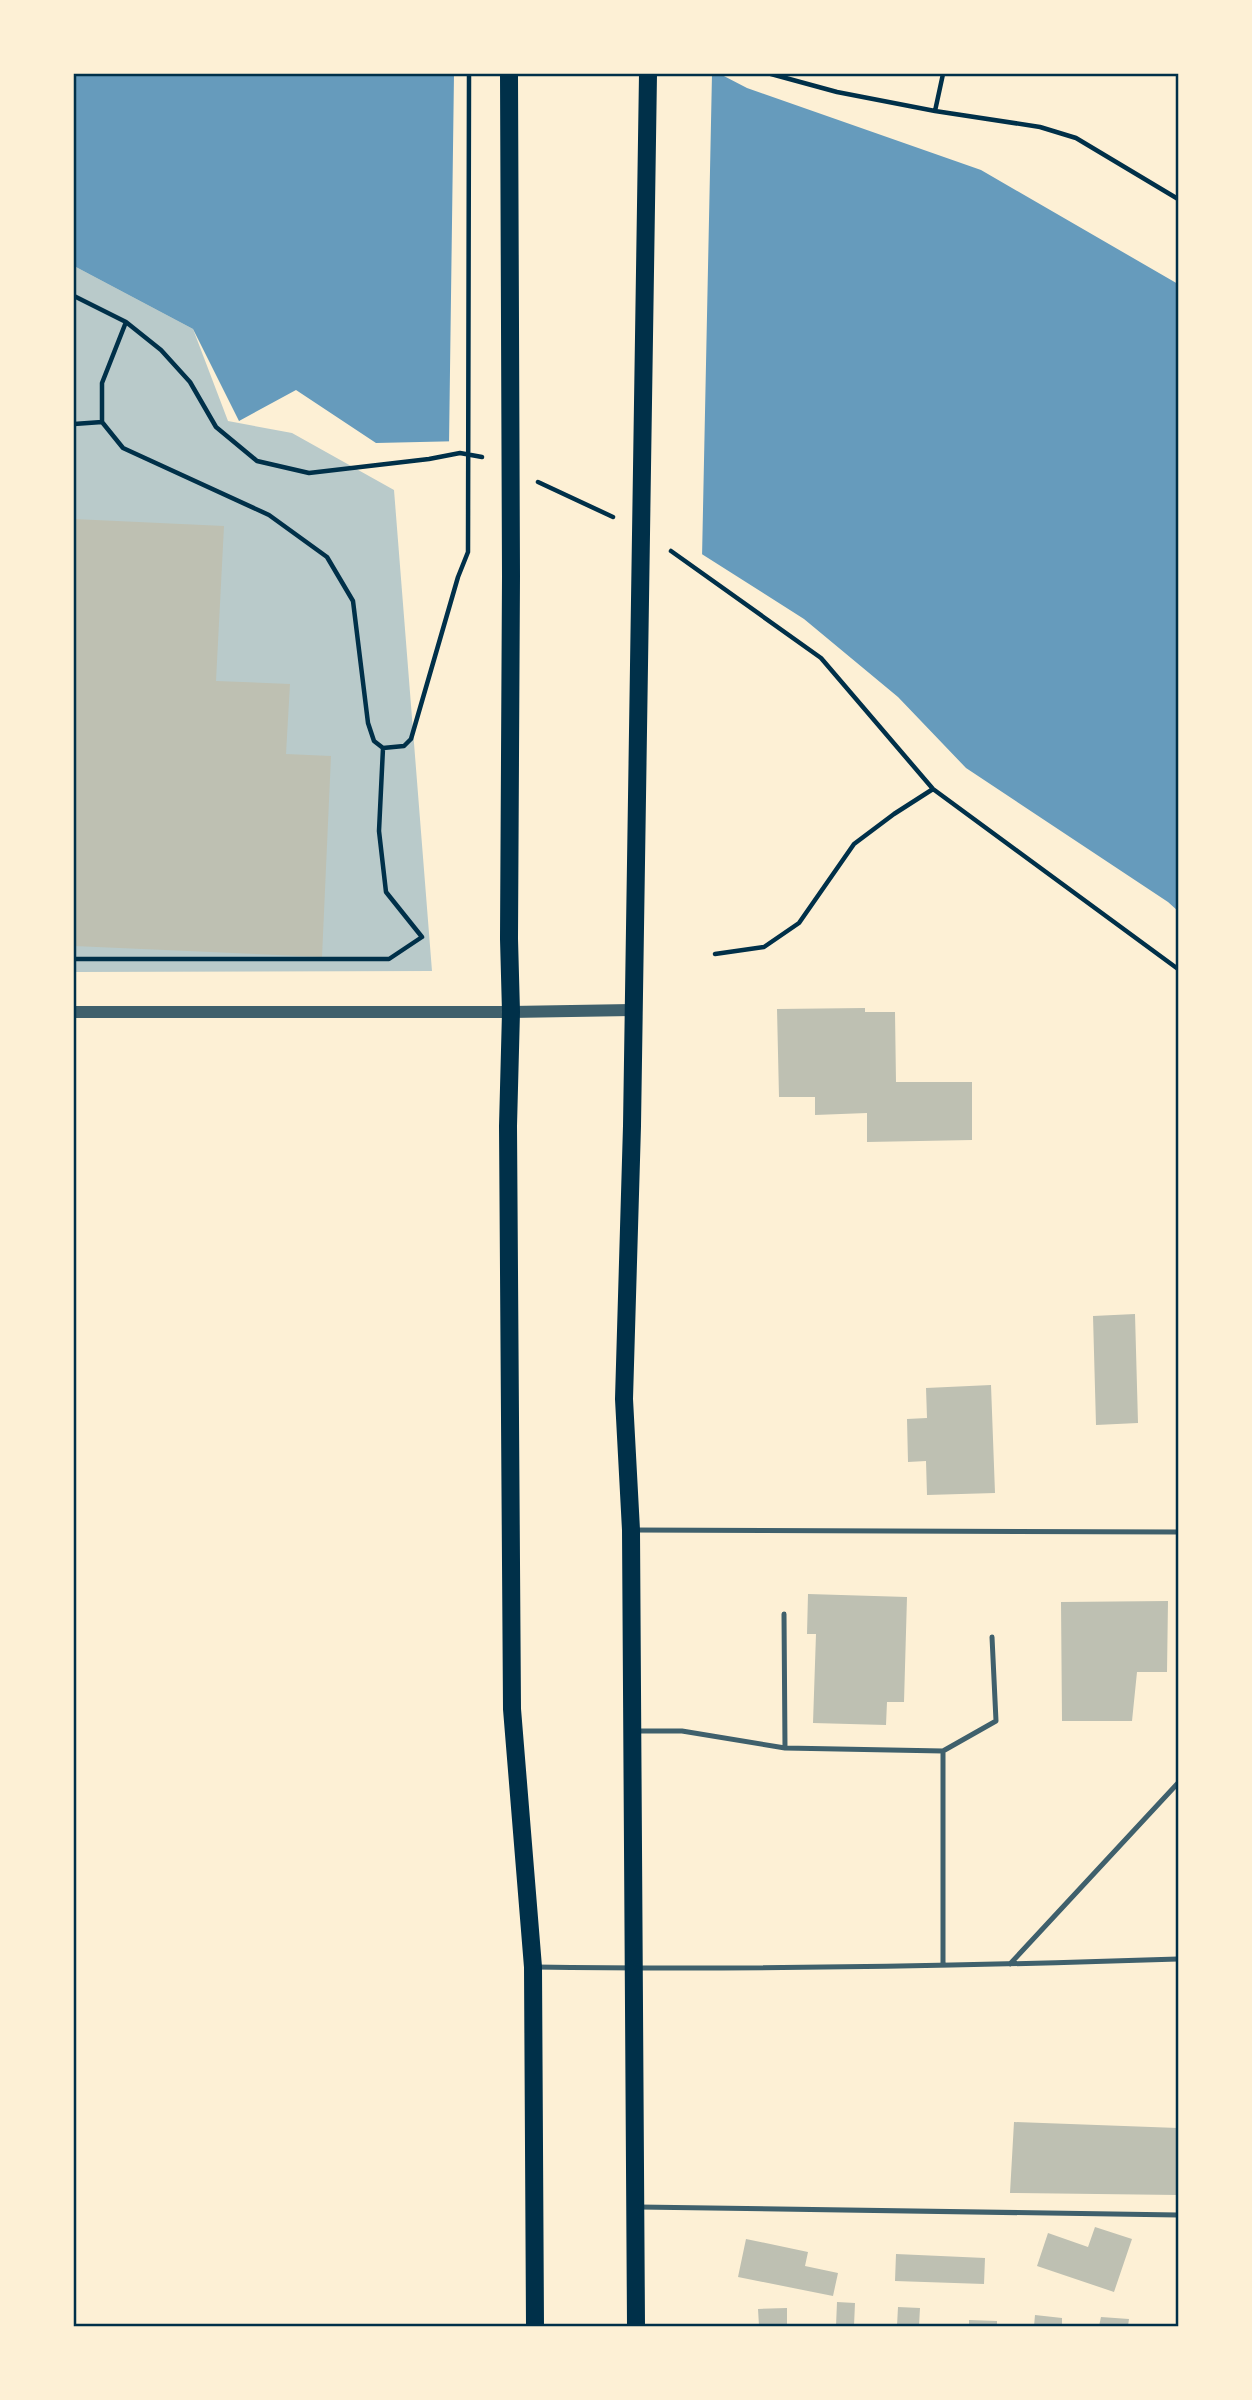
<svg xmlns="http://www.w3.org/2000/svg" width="1252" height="2400" viewBox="0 0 1252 2400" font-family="Ubuntu,sans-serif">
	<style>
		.green { fill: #b9caca }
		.water { fill: #669bbc }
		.pier { fill: #fdf0d5 }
		.building { fill: #bec0b2 }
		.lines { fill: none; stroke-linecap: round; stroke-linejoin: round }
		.path { stroke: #003049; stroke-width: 4.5 }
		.service { stroke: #3f606c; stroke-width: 5 }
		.tertiary { stroke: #3f606c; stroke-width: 12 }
		.primary { stroke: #003049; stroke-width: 18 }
		.neatline { fill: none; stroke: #003049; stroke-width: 2.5 }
	</style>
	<rect width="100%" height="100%" fill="#fdf0d5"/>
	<path class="green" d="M74 266 193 329 228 421 292 433 394 490 432 971 74 972Z"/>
	<path class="water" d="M74 74H720L747 88 981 170 1178 284V911L1168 902 966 768 898 697 804 619 626 506 464 441 376 443 296 390 239 421 193 329 74 266Z"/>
	<path class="pier" d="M454 74H712L702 558 624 509 463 444 449 445Z"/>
	<path class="building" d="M74 519 224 526 216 681 290 684 286 754 331 756 322 957 74 946Z
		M865 1008V1012H895L896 1082H972V1140L867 1142V1113L815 1115V1097H779L777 1009Z
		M1135 1314 1138 1423 1096 1425 1093 1316Z
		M991 1385 995 1493 927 1495 926 1461 908 1462 907 1419 927 1418 926 1388Z
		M808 1594 907 1597 904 1702H887L886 1725 813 1723 816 1634H807Z
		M1168 1601 1167 1672H1137L1132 1721H1062L1061 1602Z
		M1014 2122 1178 2128V2195L1010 2193Z
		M1095 2227 1132 2239 1114 2292 1037 2266 1048 2233 1088 2247Z
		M746 2239 808 2252 805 2266 838 2273 833 2296 738 2277Z
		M896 2254 985 2258 984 2284 895 2281Z
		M837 2302 855 2303 854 2326H836Z
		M898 2307 920 2308 919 2326H897Z
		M787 2308V2326H759L758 2309Z
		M1035 2315 1062 2318V2326H1034Z
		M1101 2317 1129 2319 1128 2326H1099Z
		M969 2320 997 2321V2326H969Z"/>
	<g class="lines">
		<path class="path" d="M771 74 837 92 935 111 1040 127 1076 138 1178 199
			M935 111 943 74
			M74 296 126 322 161 350 190 382 216 427 257 461 309 473 429 459 460 453 482 457
			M126 322 102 383V422L123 448 269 515 327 557 353 601 368 723 374 741 383 748 404 746 411 739 458 577 468 552 469 74
			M74 424 102 422
			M538 482 613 517
			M671 551 821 658 933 789 1178 969
			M715 954 764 947 799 923 854 844 894 814 933 789
			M74 959H389L422 937 386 892 379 831 383 748"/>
		<path class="service" d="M634 1530 1178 1532
			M784 1614 785 1748
			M636 1731H682L785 1748 943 1751 996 1721 992 1637
			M1010 1964 1178 1783
			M943 1965V1751
			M536 1967C750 1970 965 1966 1178 1959
			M639 2207 1178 2215"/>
		<path class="tertiary" d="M74 1012H511L632 1010"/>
		<path class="primary" d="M509 74 511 576 509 939 511 1012 508 1126 512 1709 533 1967 535 2326
			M636 2326 631 1530 624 1399 632 1126 648 74"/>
	</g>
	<rect width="1252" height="2400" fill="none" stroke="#fdf0d5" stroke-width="150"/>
	<rect x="75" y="75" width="1102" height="2250" class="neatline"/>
</svg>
